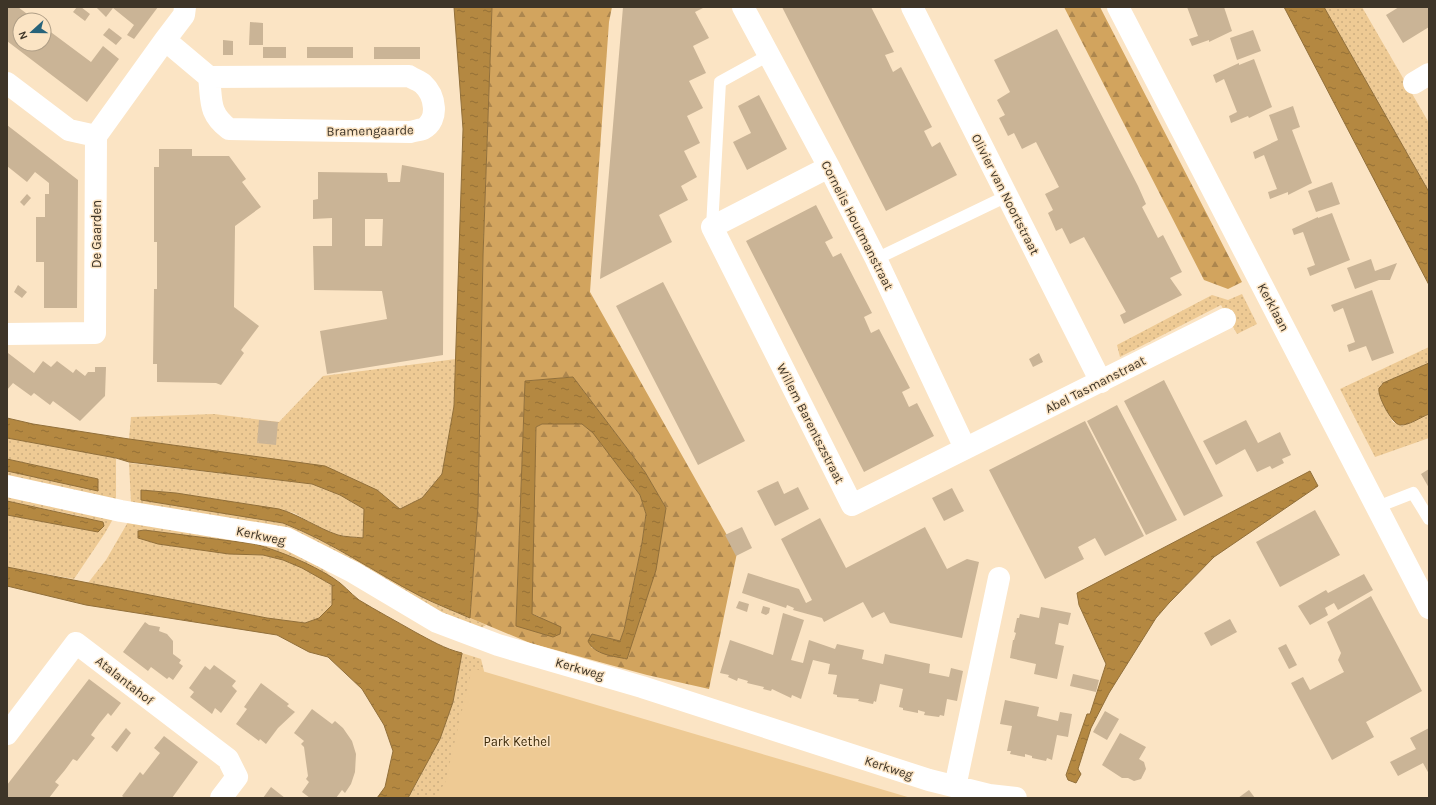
<svg xmlns="http://www.w3.org/2000/svg" width="1436" height="805" viewBox="0 0 1436 805" font-family="Karla,sans-serif">
	<style>
		.grass { fill: url(#grass-dots) }
		.forest { fill: url(#forest-firs); fill-rule: evenodd }
		.park { fill: #eeca94 }
		.water { fill: url(#water-ripples); stroke: #916f3a }
		.building { fill: #cab496; fill-rule: evenodd }
		.lines { fill: none; stroke-linecap: round; stroke-linejoin: round }
		.service { stroke: #fff; stroke-width: 12 }
		.minor { stroke: #fff; stroke-width: 22 }
		.labels { text-anchor: middle; stroke-width: 3; stroke-linejoin: round; paint-order: stroke }
		.street-label { font-size: 13px; fill: #3e3528; stroke: #fbe4c4 }
		.park-label { font-size: 13px; fill: #3d2a0a; stroke: #fbe4c4 }
	</style>
	<defs>
		<pattern id="grass-dots" width="8" height="8" patternUnits="userSpaceOnUse"><rect width="8" height="8" fill="#eeca94"/><path d="M2 2h.1M6 6h.1" fill="none" stroke="#cdae80" stroke-width="1.8" stroke-linecap="round"/></pattern>
		<pattern id="forest-firs" width="22" height="20" patternUnits="userSpaceOnUse"><rect width="22" height="20" fill="#d2a45e"/><path d="M5 1l3.5 6h-7zM16 11l3.5 6h-7z" fill="#ac864e"/></pattern>
		<pattern id="water-ripples" width="26" height="14" patternUnits="userSpaceOnUse"><rect width="26" height="14" fill="#b48841"/><path d="M2 4q2-2 4 0t4 0M15 11q2-2 4 0t4 0" fill="none" stroke="#947036"/></pattern>
	</defs>
	<rect width="100%" height="100%" fill="#fbe4c4"/>
	<path class="grass" d="M1324 7H1362L1429 123V192Z
		M1242 294 1257 324 1237 334 1221 305 1120 357 1117 345 1212 295 1228 300Z
		M1429 347V363L1383 383C1374 394 1387 411 1393 422L1402 426 1429 414V438L1375 457 1340 389Z
		M456 359 454 406 442 474 422 498 401 509 377 490 129 439 131 417 214 414 279 422 323 376Z
		M7 438 116 458V500L7 478V471L98 490V479L7 459Z
		M129 463 312 484 340 495 364 509 363 538 338 535 315 525 294 513 176 493 141 490V500L283 523C331 542 374 571 419 595 440 607 464 615 486 625L476 631 443 616 359 567 131 503Z
		M7 495 113 519 105 533 74 579 7 567V515L98 532 80 516 7 501Z
		M128 522 269 542 316 562 332 577 302 562 255 544 144 530 138 531 229 554 263 555 283 560 302 568 332 585V605L319 618 305 623 267 618 88 583 106 560Z
		M462 653 481 659 484 671 482 749 455 798H408L419 779 453 702Z"/>
	<path class="forest" d="M492 7H612L609 22 590 292 737 553 709 689 647 675 530 643 470 618 478 505 483 256ZM573 377 645 472 666 508 627 659 599 652 591 647 592 634 620 641 624 630 642 543 646 514 640 495 593 432 582 424H542L536 427 531 604 532 614 540 617 516 624 525 381Z
		M1064 7H1100L1242 282 1228 289 1204 280Z"/>
	<path class="park" d="M472 668 911 798H434L445 783Z"/>
	<path class="water" d="M454 7H492L483 256 478 506 470 618C454 611 436 604 420 596 374 572 332 542 283 523L141 500V490L176 493 279 509C300 515 317 528 338 535 345 537 355 537 363 538L364 509 340 495 312 484 129 462 116 458 7 438V418L33 424 129 439 325 466 377 490 400 509 422 498 442 474 454 406 463 129Z
		M1284 7H1324L1429 192V285Z
		M1429 363V414C1421 417 1408 426 1400 425 1392 424 1377 396 1379 388 1380 387 1382 385 1383 383Z
		M573 377 645 472 666 508 656 570 627 659C614 656 594 655 588 641L592 634 620 641 624 630 642 543 646 514 640 495 593 433 582 424H542L536 427 532 614 561 627 560 634 553 637 516 626V624L525 381Z
		M7 459 98 479V491L7 471Z
		M1310 471 1318 486 1214 557 1169 603 1156 618 1109 693 1091 728 1078 769 1081 774 1076 783 1068 780 1066 775 1087 714H1090L1106 664 1079 605 1077 593Z
		M7 501 103 522 104 526 98 532 7 515Z
		M144 530 255 544C282 552 309 563 333 578 343 584 350 593 359 600 377 611 396 621 415 632 430 640 445 649 462 653L453 702 440 739 408 798H377L385 787 393 751 384 725 362 689 328 657 309 652 277 635 86 605 7 586V567L267 618 305 623 319 618 332 605V585L302 568 283 560 263 555 229 554 158 544 138 538V531Z"/>
	<path class="building" d="M7 7H18L35 20H20V44H44V27L91 62 103 46 119 59 87 102 7 41Z
		M77 7H81L90 14 85 21 73 12Z
		M96 7H158L134 39 127 35 134 25 113 8 106 17Z
		M623 7H705L695 12 709 38 693 46 706 73 689 81 703 108 687 116 700 143 684 151 697 177 681 186 688 200 659 215 672 242 600 279Z
		M782 7H871L894 52 885 55 893 72 901 67 932 127 924 131 932 147 940 142 957 175 886 211Z
		M1187 7H1224L1232 31 1209 42V40L1192 46 1189 39 1198 36Z
		M1399 7H1429V27L1403 43 1386 15Z
		M250 22 263 23V45H249Z
		M109 28 122 38 116 45 103 35Z
		M1057 29 1138 186 1146 204 1142 207 1158 238 1163 235 1182 272 1170 278 1182 295 1124 324 1120 315 1126 312 1084 237 1070 244 1062 228 1056 231 1048 213 1053 210 1045 194 1059 187 1036 142 1022 149 1014 133 1008 136 999 118 1005 115 997 100 1010 92 994 60Z
		M1253 30 1261 51 1237 60 1230 38Z
		M223 40 233 41V55H223Z
		M263 47H286V58H263Z
		M307 47H353V58H307Z
		M374 47H420V59H374Z
		M1254 59 1272 107 1249 118 1248 116 1231 123 1229 116 1237 112 1224 79 1216 83 1213 75 1239 63V65Z
		M759 95 787 149 747 170 733 142 751 133 738 106Z
		M1293 106 1300 127 1292 130 1312 183 1288 195V192L1270 199 1268 192 1277 189 1264 155 1255 159 1253 152 1278 140 1269 115Z
		M7 125 78 180 77 308H44V262H36V217H45V194H49V183L35 172 27 182 7 166Z
		M159 149H192V156H229L246 179 242 182 261 207 235 226V229L234 307 259 326 241 350 244 353 221 385 216 383 157 382V364H153L154 289H157V242H154V167H159Z
		M402 165 444 173 443 355 327 374 320 331 387 319 382 291 314 290 313 246H332V218L313 219V200L318 199V172L387 173 388 182H400ZM365 219H383L382 246H365Z
		M1332 182 1340 204 1316 212 1308 191Z
		M27 194 31 198 24 206 20 202Z
		M816 205 833 238 825 242 833 257 841 253 872 313 864 317 871 333 879 329 910 388 902 392 909 407 917 403 934 436 864 472 746 241Z
		M1332 213 1350 260 1310 276 1307 268 1315 265 1303 232 1294 235 1292 229 1318 217V218Z
		M1371 259 1375 271 1397 263 1390 280H1379L1355 289 1347 268Z
		M663 282 745 441 698 465 616 306Z
		M18 285 27 292 22 298 14 292Z
		M1372 290 1394 353 1372 361 1366 346 1349 352 1347 345 1355 342 1343 308 1334 312 1331 305Z
		M8 353 34 373 43 361 51 367 57 361 73 373 76 369 85 376 88 372H95V367H106L105 396 80 421 53 401 50 405 34 393 31 396 13 383 7 390Z
		M1039 353 1043 362 1033 367 1029 359Z
		M1164 380 1223 496 1184 516 1124 401Z
		M1117 405 1177 520 1146 535 1087 421Z
		M259 420 278 422 276 445 257 443Z
		M1246 420 1258 443 1280 432 1291 455 1282 459 1284 463 1272 469 1270 466 1257 472 1245 449 1216 465 1203 441Z
		M1085 421 1144 536 1105 556 1095 538 1078 547 1084 559 1045 579 989 470Z
		M1429 469V488L1421 474Z
		M778 481 784 494 798 487 809 509 775 526 757 491Z
		M952 488 964 511 944 521 932 498Z
		M1315 510 1340 555 1280 587 1256 542Z
		M820 518 846 568 925 527 947 569 967 559 979 562 962 638 890 623 884 612 872 618 863 602 824 622 822 618 793 610 794 608 787 605 786 608 742 593 748 573 799 589 806 603 812 600 781 539Z
		M742 527 752 548 736 556 725 535Z
		M1364 574 1373 590 1338 610 1334 603 1325 608 1328 615 1310 625 1298 606 1326 590 1328 593Z
		M1371 596 1422 691 1366 722 1374 737 1332 760 1291 683 1303 677 1310 690 1344 672 1338 660 1341 653 1327 622Z
		M739 601 749 604 747 612 736 608Z
		M763 606 770 608 769 613 766 615 761 613Z
		M1041 607 1071 613 1068 625 1059 623 1055 644 1064 646 1057 679 1034 674 1036 664 1010 658 1013 640H1014L1016 633 1014 632 1017 618H1019L1020 614 1039 618Z
		M783 613 804 620 791 660 803 663 809 640 835 649 837 644 864 650 862 659 883 664 885 654 930 664 929 673 949 677 951 668 963 671 957 701 947 699 944 716 940 715 939 717 924 715 925 712 921 711 918 710V713L903 710V708L899 707 903 689 880 684 876 702 874 701 873 704 858 701 859 699 837 697V695L833 694 837 675 828 674 830 664 813 660 801 699 792 695 791 698 772 689 771 691 763 689 764 687 747 683 748 681 738 678 737 681 728 677 729 675 720 673 730 640 773 655Z
		M1230 619 1237 632 1211 646 1204 633Z
		M145 622 149 625 160 627 159 631 167 634 173 641V654L181 660 179 663 183 666 173 680 169 677 167 679 151 667 148 671 123 652Z
		M1286 644 1297 665 1289 669 1278 648Z
		M214 665 236 681 232 686 237 691 221 713 215 708 212 714 190 697 194 692 189 688 205 666 210 670Z
		M1073 674 1099 680 1096 692 1070 686Z
		M89 679 121 703 111 716 108 713 99 724 91 735 95 738 77 761 73 759 65 770 55 782 59 785 49 798H7V785Z
		M261 683 289 704 287 706 295 712 278 728 266 744 260 739 259 741 236 724 247 709 244 707Z
		M1005 700 1039 707 1037 716 1058 721 1060 712 1072 714 1068 737 1057 735 1052 760 1047 758 1046 761 1032 758V756L1025 754V757L1010 754 1011 751H1007L1012 726 1000 724Z
		M312 709 332 724 335 721 343 728 352 741 356 754 355 772 351 784 345 793 342 790 336 798H310L302 792 309 782 306 779 308 776 306 762 304 747 301 744 304 741 294 733Z
		M1105 711 1119 719 1107 740 1093 732Z
		M126 728 131 733 117 752 111 747Z
		M1429 728V774L1423 763 1398 776 1390 762 1416 749 1410 738Z
		M1120 733 1146 747 1139 759 1144 762 1146 769 1141 779 1134 781 1128 778H1122L1102 765Z
		M164 736 198 762 172 798H125L122 796 140 772 143 775 160 753 154 748Z
		M271 787 285 798H263Z
		M1249 790 1255 798H1238Z"/>
	<g class="lines">
		<path class="service" d="M712 227 720 82 769 55
			M876 259 1007 196
			M1377 507 1413 493 1429 519"/>
		<path class="minor" d="M185 7 184 15 165 40 209 77 409 76C413 79 420 81 423 84 435 95 440 120 423 129 419 130 414 131 410 132L229 129C208 113 212 101 209 77
			M743 7 829 167 876 259 965 448
			M912 7 1101 382
			M1118 7 1429 608
			M7 83 69 130 96 136
			M1414 83 1429 74
			M829 167 712 227 852 505 1225 319
			M7 334 95 333 96 136 165 40
			M7 486 121 511 286 538 353 572 437 622 498 645 642 687 929 780 989 795 1016 798
			M7 734 76 643 228 759 237 777 221 798
			M955 787 999 578"/>
	</g>
	<g class="labels">
		<g class="street-label">
			<text transform="translate(370 130) rotate(-1)" y="5">Bramengaarde</text>
			<text transform="translate(1006 194) rotate(63)" y="5">Olivier van Noortstraat</text>
			<text transform="translate(858 225) rotate(63)" y="5">Cornelis Houtmanstraat</text>
			<text transform="translate(96 234) rotate(-90)" y="5">De Gaarden</text>
			<text transform="translate(1274 307) rotate(62)" y="5">Kerklaan</text>
			<text transform="translate(1095 384) rotate(-27)" y="5">Abel Tasmanstraat</text>
			<text transform="translate(811 423) rotate(63)" y="5">Willem Barentszstraat</text>
			<text transform="translate(261 535) rotate(12)" y="5">Kerkweg</text>
			<text transform="translate(580 668) rotate(16)" y="5">Kerkweg</text>
			<text transform="translate(125 680) rotate(38)" y="5">Atalantahof</text>
			<text transform="translate(889 767) rotate(18)" y="5">Kerkweg</text>
		</g>
		<g class="park-label">
			<text x="517" y="746">Park Kethel</text>
		</g>
	</g>
	<rect width="1436" height="805" fill="none" stroke="#3e3528" stroke-width="16"/>
	<g transform="translate(32 32) rotate(249)"><circle r="19" fill="#fbe4c4" stroke="#af9e86"/>
	<path d="M0-3L7 15L0 10L-7 15Z" fill="#27637a"/>
	<text y="-6" font-size="11" font-weight="bold" text-anchor="middle" fill="#3e3528">N</text>
	</g>
</svg>
